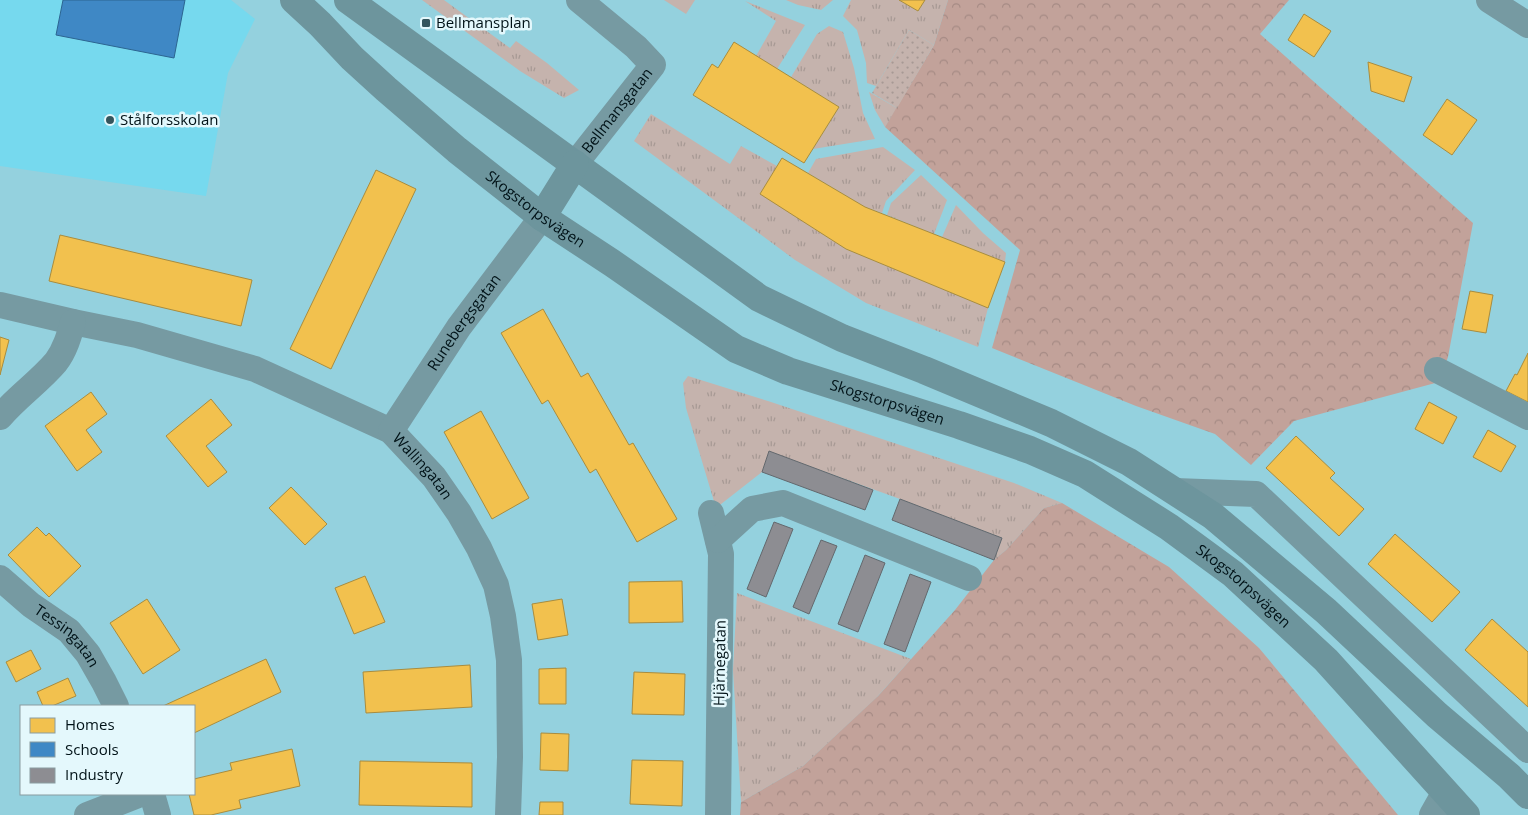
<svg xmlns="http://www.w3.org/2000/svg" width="1528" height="815" viewBox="0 0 1528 815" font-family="'Open Sans',sans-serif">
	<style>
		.built { fill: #76d9ee }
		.grass { fill: url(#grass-tufts) }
		.forest { fill: url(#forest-crowns) }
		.park { fill: url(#park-dots) }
		.pitch { fill: #c5b3ad }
		.homes { fill: #f2c14e; stroke: #a98c3e }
		.schools { fill: #3f88c5; stroke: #2c6591 }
		.industry { fill: #8d8d92; stroke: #63686d }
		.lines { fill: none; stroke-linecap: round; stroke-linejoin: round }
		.minor { stroke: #769aa2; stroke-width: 26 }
		.major { stroke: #6d959d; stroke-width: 28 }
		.poi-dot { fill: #34555d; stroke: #e4f8fc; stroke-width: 2 }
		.labels { text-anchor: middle; stroke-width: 5; stroke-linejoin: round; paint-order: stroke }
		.poi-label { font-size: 15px; fill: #001217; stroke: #e4f8fc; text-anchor: start }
		.street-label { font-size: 15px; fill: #001217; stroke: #e4f8fc }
	</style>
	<defs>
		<pattern id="grass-tufts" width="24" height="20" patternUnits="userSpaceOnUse" patternTransform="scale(1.25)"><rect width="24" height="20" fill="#c5b3ad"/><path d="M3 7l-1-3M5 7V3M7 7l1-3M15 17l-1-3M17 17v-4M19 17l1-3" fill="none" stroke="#a79994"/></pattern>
		<pattern id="forest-crowns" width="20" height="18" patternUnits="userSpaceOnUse" patternTransform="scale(1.25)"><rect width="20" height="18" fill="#c2a29a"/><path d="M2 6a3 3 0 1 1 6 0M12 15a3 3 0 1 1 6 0" fill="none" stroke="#a58a84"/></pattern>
		<pattern id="park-dots" width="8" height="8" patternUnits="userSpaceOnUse" patternTransform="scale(1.25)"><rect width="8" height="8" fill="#c5b3ad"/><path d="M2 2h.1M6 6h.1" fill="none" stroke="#a79994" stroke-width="1.8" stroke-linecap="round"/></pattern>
	</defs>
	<rect width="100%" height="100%" fill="#94d1de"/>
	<path class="built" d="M0 0H231L255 19 228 73 206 196 0 166Z"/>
	<path class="grass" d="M422 0H444L510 48 516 41 547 63 579 90 564 98 520 71Z
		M786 0H833L821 10 798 5Z
		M851 0H899L918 11 925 0H948L934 45 909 30 876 86 867 83 866 63 857 30 843 16Z
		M745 1 805 25 777 69 756 56 776 21Z
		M829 26 843 32 854 68 863 113 875 139 813 149 839 107 791 77 817 34Z
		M869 92 897 108 885 127 875 110Z
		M651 114 730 164 741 146 777 166 761 194 846 249 988 308 978 347 866 303 795 260 634 141Z
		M883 147 915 170 886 201 882 213 865 207 808 173 816 159Z
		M921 175 947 200 934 234 887 215 891 203Z
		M956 205 983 233 1006 253 1005 262 942 237Z
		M688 376 768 401 1014 483 1062 503 1044 508 1006 550 994 560 1002 538 900 499 770 452 762 472 716 508 686 408 683 383Z
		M737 593 911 659 876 698 803 766 741 802 733 670Z"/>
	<path class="forest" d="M948 0H1289L1260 34 1473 223 1448 357 1439 382 1294 421 1251 465 1215 434 1136 406 992 348 1020 250 885 127 934 45Z
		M1062 503 1169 567 1259 648 1398 815H740L741 802 803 766 878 696 955 610 994 560 1006 550 1044 508Z"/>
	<path class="park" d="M909 30 934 45 897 108 872 93Z"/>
	<path class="pitch" d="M664 0H695L686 14Z"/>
	<path class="homes" d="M899 0H925L918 11Z
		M1304 14 1331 31 1314 57 1288 40Z
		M734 42 839 107 804 163 693 95 712 64 718 68Z
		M1368 62 1412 77 1404 102 1371 91Z
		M1447 99 1477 120 1452 155 1423 135Z
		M782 158 865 207 1005 262 988 308 846 249 760 194Z
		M376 170 416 189 331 369 290 349Z
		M60 235 252 280 241 326 49 281Z
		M1470 291 1493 295 1486 333 1462 329Z
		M543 309 581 377 588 373 629 445 633 443 677 519 637 542 596 469 590 473 548 400 542 404 501 333Z
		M0 337 9 340 0 375Z
		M1528 353V402L1506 391 1515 374 1517 375Z
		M91 392 107 414 86 430 102 452 77 471 45 426Z
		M211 399 232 425 206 446 227 472 208 487 166 436Z
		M1429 402 1457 417 1443 444 1415 429Z
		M481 411 529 498 492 519 444 432Z
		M1488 430 1516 446 1501 472 1473 457Z
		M1296 436 1335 473 1330 478 1364 509 1339 536 1266 468Z
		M291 487 327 524 305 545 269 508Z
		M37 527 46 536 49 533 81 566 49 597 8 555Z
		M1395 534 1460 592 1432 622 1368 564Z
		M365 576 385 622 354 634 335 588Z
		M682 581 683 622 629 623V582Z
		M147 599 180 650 143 674 110 623Z
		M562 599 568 635 538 640 532 604Z
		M1492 619 1528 652V707L1465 650Z
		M31 650 41 669 16 682 6 662Z
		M266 659 281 692 194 733V706H163Z
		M470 665 472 707 366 713 363 672Z
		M566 668V704H539V669Z
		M634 672 685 674 684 715 632 714Z
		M68 678 76 696 52 706H43L37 692Z
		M541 733 569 734 568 771 540 770Z
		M292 749 300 786 239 800 241 808 211 815H194L189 794H194V779L232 770 230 763Z
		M632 760 683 761 682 806 630 804Z
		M360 761 472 763V807L359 805Z
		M540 802H563V815H539Z"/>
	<path class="schools" d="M63 0H185L174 58 56 35Z"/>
	<path class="industry" d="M769 451 873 490 865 510 762 472Z
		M900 499 1002 538 994 560 892 520Z
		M774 522 793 529 766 597 747 589Z
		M821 540 837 546 809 614 793 607Z
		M865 555 885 563 858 632 838 624Z
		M910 574 931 582 905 652 884 644Z"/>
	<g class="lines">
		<g class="minor">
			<path d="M1489 0 1528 25"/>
			<path id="s1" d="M575 164 653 65 636 47 579 0"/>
			<path id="s2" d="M0 305 73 322 137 335 255 369 391 431 434 477 459 513 479 548 496 585 503 616 509 660 510 757 508 815"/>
			<path d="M1437 370 1528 417"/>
			<path d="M0 417C17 397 39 382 56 362 65 350 69 336 73 322"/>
			<path id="s3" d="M391 431 459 327 542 217"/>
			<path d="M1175 491 1256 494 1528 750"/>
			<path d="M711 513 721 554 718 815"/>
			<path d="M718 540 752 509 783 503 969 578"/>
			<path id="s4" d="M0 578 31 605 69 631 88 654 104 682 116 706"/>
			<path d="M152 794 158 815"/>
			<path d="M87 815 141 794"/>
			<path d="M1432 815 1445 792"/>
		</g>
		<g class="major">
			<path id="s5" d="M294 0 320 24 352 58 386 89 457 150 542 217 612 263 736 349 788 371 959 425 1030 450 1085 474 1169 527 1233 574 1326 660 1466 815"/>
			<path d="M348 0 759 298 842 338 924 370 1051 423 1129 462 1213 516 1326 611 1437 715 1509 776 1528 795"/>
			<path d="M542 217 575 164"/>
		</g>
	</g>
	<g class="poi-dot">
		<rect x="421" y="18" width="10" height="10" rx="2.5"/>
		<circle cx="110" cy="120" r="5"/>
	</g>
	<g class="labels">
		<g class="poi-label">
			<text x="436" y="28">Bellmansplan</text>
			<text x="120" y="125">Stålforsskolan</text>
		</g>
		<g class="street-label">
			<text dy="5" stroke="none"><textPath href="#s1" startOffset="68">Bellmansgatan</textPath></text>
			<text dy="5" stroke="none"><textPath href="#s5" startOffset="320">Skogstorpsvägen</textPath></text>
			<text dy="5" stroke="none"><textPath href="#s3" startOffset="131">Runebergsgatan</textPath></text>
			<text dy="5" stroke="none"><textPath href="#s5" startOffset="725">Skogstorpsvägen</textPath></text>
			<text dy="5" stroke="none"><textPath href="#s2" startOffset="460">Wallingatan</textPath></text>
			<text dy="5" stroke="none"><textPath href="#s5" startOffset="1130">Skogstorpsvägen</textPath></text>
			<text dy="5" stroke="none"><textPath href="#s4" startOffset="89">Tessingatan</textPath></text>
			<text transform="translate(720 663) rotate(-89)" y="5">Hjärnegatan</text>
		</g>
	</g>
	<rect x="20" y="705" width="175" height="90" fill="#e4f8fc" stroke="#899ca0"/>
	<rect x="30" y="718" width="25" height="15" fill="#f2c14e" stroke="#899ca0"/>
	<text x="65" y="730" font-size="15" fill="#001217">Homes</text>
	<rect x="30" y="742" width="25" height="15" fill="#3f88c5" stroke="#899ca0"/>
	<text x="65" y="755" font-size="15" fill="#001217">Schools</text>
	<rect x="30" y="768" width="25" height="15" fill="#8d8d92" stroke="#899ca0"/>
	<text x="65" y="780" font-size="15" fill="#001217">Industry</text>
</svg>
